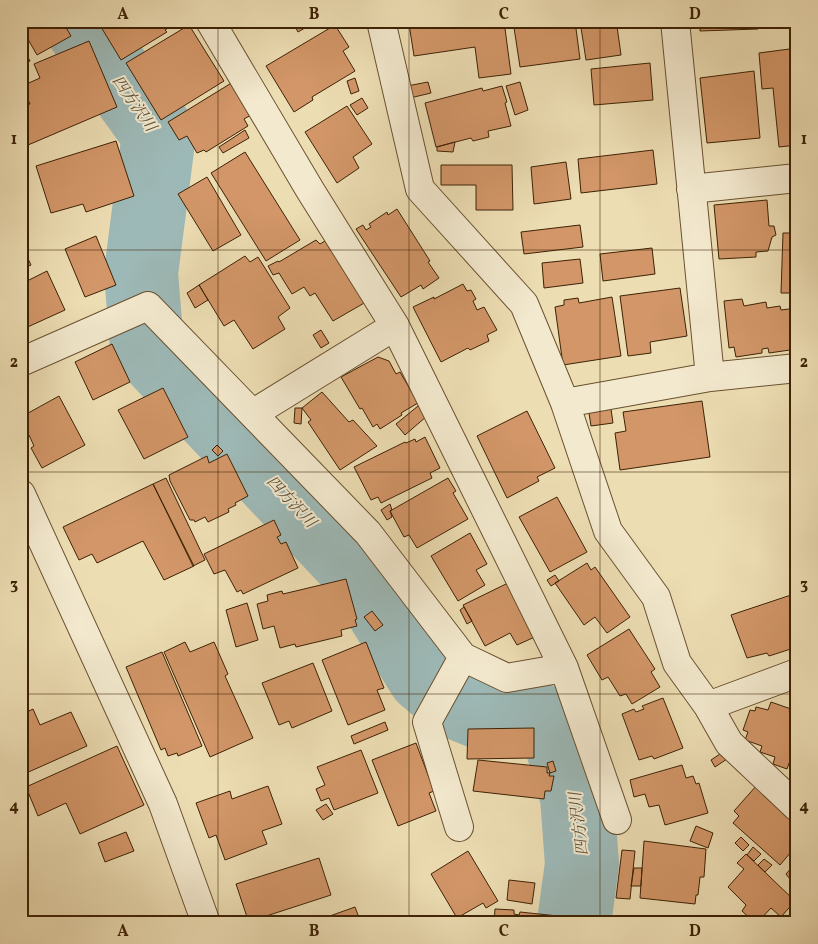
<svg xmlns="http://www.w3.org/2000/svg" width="818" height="944" viewBox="0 0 818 944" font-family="Vollkorn,'Noto Serif JP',serif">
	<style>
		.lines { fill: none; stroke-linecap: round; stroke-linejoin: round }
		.river { stroke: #9db9b7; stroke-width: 74 }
		.building { fill: #d29668; stroke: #3d2205 }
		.minor-casing { stroke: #695130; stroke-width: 30 }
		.minor { stroke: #f3e9ce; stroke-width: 28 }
		.grid { fill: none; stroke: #3d2205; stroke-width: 1; stroke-opacity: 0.55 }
		.labels { text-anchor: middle; stroke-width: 4; stroke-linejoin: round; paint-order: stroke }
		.water-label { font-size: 16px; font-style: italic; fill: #5a4f3a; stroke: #f3e9ce }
		.neatline { fill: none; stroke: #3d2205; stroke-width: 2 }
		.grid-label { font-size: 16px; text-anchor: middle; font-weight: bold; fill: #3d2205 }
	</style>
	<rect width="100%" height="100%" fill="#edddb3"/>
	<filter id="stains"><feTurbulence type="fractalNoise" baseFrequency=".004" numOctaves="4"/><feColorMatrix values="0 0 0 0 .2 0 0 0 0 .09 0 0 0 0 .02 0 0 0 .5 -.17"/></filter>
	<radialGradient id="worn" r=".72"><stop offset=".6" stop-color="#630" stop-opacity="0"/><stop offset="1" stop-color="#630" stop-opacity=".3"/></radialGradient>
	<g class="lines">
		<path class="river" d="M77 21 159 134 141 273 147 347 354 566 378 602 424 676 453 701 485 714 534 718 557 728 577 797 582 864 574 923"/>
	</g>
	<path class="building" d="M21 21H62L71 36 37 55 21 27Z
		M109 21H179L165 30 167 32 121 60 101 27Z
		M272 21H285L276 27Z
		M292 21H317L298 32Z
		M428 21H504L511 74 479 78 475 47 414 56 409 24Z
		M513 21H575L580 59 520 67Z
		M580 21H634V23L617 26 621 55 586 60Z
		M700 21H757L758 29 700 31Z
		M189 25 224 81 161 120 126 63Z
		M335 25 349 47 343 51 355 71 312 97 313 100 294 112 266 66Z
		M89 41 117 107 21 148V108L30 104 22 86 40 78 34 64Z
		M21 44 30 61 21 65Z
		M797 48V145L779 147 773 88 762 89 759 53Z
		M650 63 653 100 594 105 591 69Z
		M754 71 760 138 707 143 700 78Z
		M355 78 359 91 351 94 347 81Z
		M233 82 251 115 244 119 248 126 206 152 204 150 197 153 187 136 179 140 168 122Z
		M428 82 431 93 410 98 407 86Z
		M520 82 528 110 515 115 506 86Z
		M502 86 507 102 505 103 511 126 488 131 489 137 473 141 471 138 436 147 425 103 482 88 483 91Z
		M362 98 368 108 357 115 350 105Z
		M347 106 372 144 353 157 359 168 337 183 305 132Z
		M245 130 249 138 223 153 219 147Z
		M116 141 134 196 86 212 83 204 51 213 36 166Z
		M455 142 453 152 437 151V147Z
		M653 150 657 184 581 193 578 159Z
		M245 152 300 240 266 261 211 173Z
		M566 162 571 199 534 204 531 167Z
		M441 165H512L513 210H476V185H441Z
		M207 177 241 235 213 251 178 194Z
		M767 200 769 226H774L776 235 772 237 768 251 756 252V257L719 259 714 205Z
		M397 209 430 261 428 262 439 278 423 289 421 285 401 297 356 229 363 225 366 230 371 227 369 224 387 212 388 215Z
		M580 225 583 247 524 254 521 232Z
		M783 233H797V293H781Z
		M96 236 116 285 85 297 65 249Z
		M330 238 366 302 333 321 315 293 310 296 304 287 292 294 279 273 273 275 268 266 278 261 279 262 316 240 320 244Z
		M21 248H23L31 265 21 269Z
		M652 248 655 274 603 281 600 254Z
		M245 256 250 262 258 257 290 308 278 317 285 329 253 349 234 320 224 326 199 285Z
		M580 259 583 283 544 288 542 263Z
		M47 271 65 310 21 330V284Z
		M463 284 467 291 471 290 476 299 473 301 477 310 484 307 497 330 487 335 489 341 470 350 468 348 441 362 413 307 434 297V299Z
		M199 285 208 300 195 308 187 293Z
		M680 288 687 336 650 342 651 353 628 356 620 296Z
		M612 297 621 356 563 365 555 307 564 305V300L578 298 579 303Z
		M742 299 744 306 766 302 767 308 780 306 781 310 797 308V349L769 353 768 348 762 349V353L736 357 734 347 729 348 724 301Z
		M321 330 329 343 321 348 313 335Z
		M112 344 130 382 93 400 75 362Z
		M378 357 389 361 396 374 400 372 418 403 401 413 402 415 380 429 377 424 373 427 362 408 360 409 341 377Z
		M163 388 188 437 144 459 118 410Z
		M322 392 349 422 353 420 377 446 340 470 308 422 311 420 302 408Z
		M59 396 85 445 42 468 31 448 34 446 29 435 26 437 21 428V417Z
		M702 401 710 457 620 470 615 433 626 431 623 412Z
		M418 406 427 416 405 435 396 424Z
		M295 408H302L301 424 294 423Z
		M611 409 613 423 591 426 589 413Z
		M527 411 555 468 537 477 539 481 507 498 477 436Z
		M425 437 440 468 430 473 432 478 381 503 378 497 371 500 354 467 405 442 406 443 415 439 416 442Z
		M217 445 223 451 218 456 212 450Z
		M227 454 248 496 235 503 236 505 228 509 229 512 208 522 205 517 195 522 194 520H190L170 481 169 475 207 456 209 463Z
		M166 478 205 560 193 566 153 484Z
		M448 478 456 491 453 493 468 519 417 548 409 535 404 537 390 511Z
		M153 484 194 566 164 580 143 541 97 563 92 554 79 560 63 527Z
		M557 497 587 552 550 572 519 517Z
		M390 504 392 510 390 511 392 517 387 520 381 510Z
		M274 520 281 535 277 537 281 544 286 542 298 568 243 594 241 590 237 592 225 570 214 574 204 554Z
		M470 533 487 564 476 570 485 585 458 601 431 556Z
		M587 563 591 570 595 567 630 617 607 633 595 617 584 625 555 583Z
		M555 575 559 581 551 586 547 580Z
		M346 579 357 619 355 620 357 626 341 630 342 636 296 647 295 644 280 648 274 626 263 629 257 604 268 601 267 595 282 591 283 594Z
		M508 583 537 636 517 645 510 633 485 646 463 605Z
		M797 593V647L769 656 767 653 747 658 731 615Z
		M247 603 258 640 236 647 226 610Z
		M464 607 472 621 467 624 460 610Z
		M372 611 383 625 375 631 364 617Z
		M629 629 655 669 651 672 660 687 632 704 626 694 620 696 608 677 602 680 587 655Z
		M185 642 190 652 214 642 228 674 225 676 253 738 210 757 164 652Z
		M366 642 384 688 377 690 385 710 348 725 322 660Z
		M162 652 202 746 178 756 177 753 168 756 165 748 161 750 126 667Z
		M313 663 332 711 292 728 289 721 279 725 262 683Z
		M663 698 683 748 654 759 652 756 639 760 622 714 634 709 636 712 644 709 642 706Z
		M771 702 791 709 789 712 797 715V760L791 758 787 769 773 764 775 757 760 752 762 746 745 740 748 732 743 730 750 710 755 711 756 707 768 710Z
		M33 709 40 725 71 712 87 746 24 774 21 768V715Z
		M385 722 388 730 354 744 351 736Z
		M534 728V758L467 759 468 729Z
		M416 743 434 791 429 793 436 811 398 826 372 760Z
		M117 746 144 805 80 834 66 803 38 816 26 787Z
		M361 750 378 793 334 810 329 798 321 801 316 789 325 785 317 767Z
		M726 750 730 757 715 767 711 760Z
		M478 760 547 767V773H550L549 776H554L551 791H545L544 799 473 791Z
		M553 761 556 771 550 773 547 763Z
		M682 765 686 778 693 776 696 784 699 783 708 813 665 825 659 805 649 807 645 794 634 797 630 780Z
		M757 785 797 820V845L780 865 733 823 739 816 734 811Z
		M268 786 282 824 262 831 267 844 225 860 216 835 209 838 196 803 230 791 232 799Z
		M326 804 333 814 323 820 316 810Z
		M696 826 713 833 708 848 690 841Z
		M126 832 134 851 105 862 98 843Z
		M741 837 749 845 743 851 735 843Z
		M644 841 706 849 704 877H700L698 895H696L695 904 640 898Z
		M753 847 761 854 754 861 747 855Z
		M622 850 635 851 630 899 616 898Z
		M468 851 498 901 486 908 483 903 457 918 431 874Z
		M746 854 795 901 781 917 771 908 757 923H755L742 911 746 905 728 887 744 869 737 863Z
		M319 858 331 895 254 920 252 916 247 917 236 884Z
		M764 859 772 865 765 872 758 865Z
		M793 866 797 872 790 879 786 874Z
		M634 868H642L641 886H631Z
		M509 880 535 883 532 904 507 900Z
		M355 907 361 923H328L327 917Z
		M495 909 514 910V914L519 915 520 912 558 916V923H494Z"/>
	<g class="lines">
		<g class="minor-casing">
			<path id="minor" d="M210 21 310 190 395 326 564 668 617 820
				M381 21 420 189 524 304 565 403 608 531 656 597 677 663 708 706 797 673
				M675 21 710 377 797 368
				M691 189 797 178
				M21 362 148 306 368 533 463 657 507 678 564 668
				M565 403 710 377
				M254 413 395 326
				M21 494 163 804 206 923
				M708 706 729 743 797 807
				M459 827 427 722 463 657"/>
		</g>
		<use href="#minor" class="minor"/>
	</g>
	<path class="grid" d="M218 21V923M409 21V923M600 21V923M21 250H797M21 472H797M21 694H797"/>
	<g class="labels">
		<g class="water-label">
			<text transform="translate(135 103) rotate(55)" y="6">四方沢川</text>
			<text transform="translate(292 501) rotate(47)" y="6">四方沢川</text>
			<text transform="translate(578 824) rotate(-97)" y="6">四方沢川</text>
		</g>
	</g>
	<rect width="818" height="944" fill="none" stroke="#edddb3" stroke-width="55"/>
	<rect x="28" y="28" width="762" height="888" class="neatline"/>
	<g class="grid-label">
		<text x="123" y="19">A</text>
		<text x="314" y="19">B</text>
		<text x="504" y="19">C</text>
		<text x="695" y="19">D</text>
		<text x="14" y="144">1</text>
		<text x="804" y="144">1</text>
		<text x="14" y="367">2</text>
		<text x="804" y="367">2</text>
		<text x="14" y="589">3</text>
		<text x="804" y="589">3</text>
		<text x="14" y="811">4</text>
		<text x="804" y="811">4</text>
		<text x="123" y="936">A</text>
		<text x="314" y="936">B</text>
		<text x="504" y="936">C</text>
		<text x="695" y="936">D</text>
	</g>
	<rect width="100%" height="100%" filter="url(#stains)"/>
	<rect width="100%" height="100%" fill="url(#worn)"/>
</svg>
